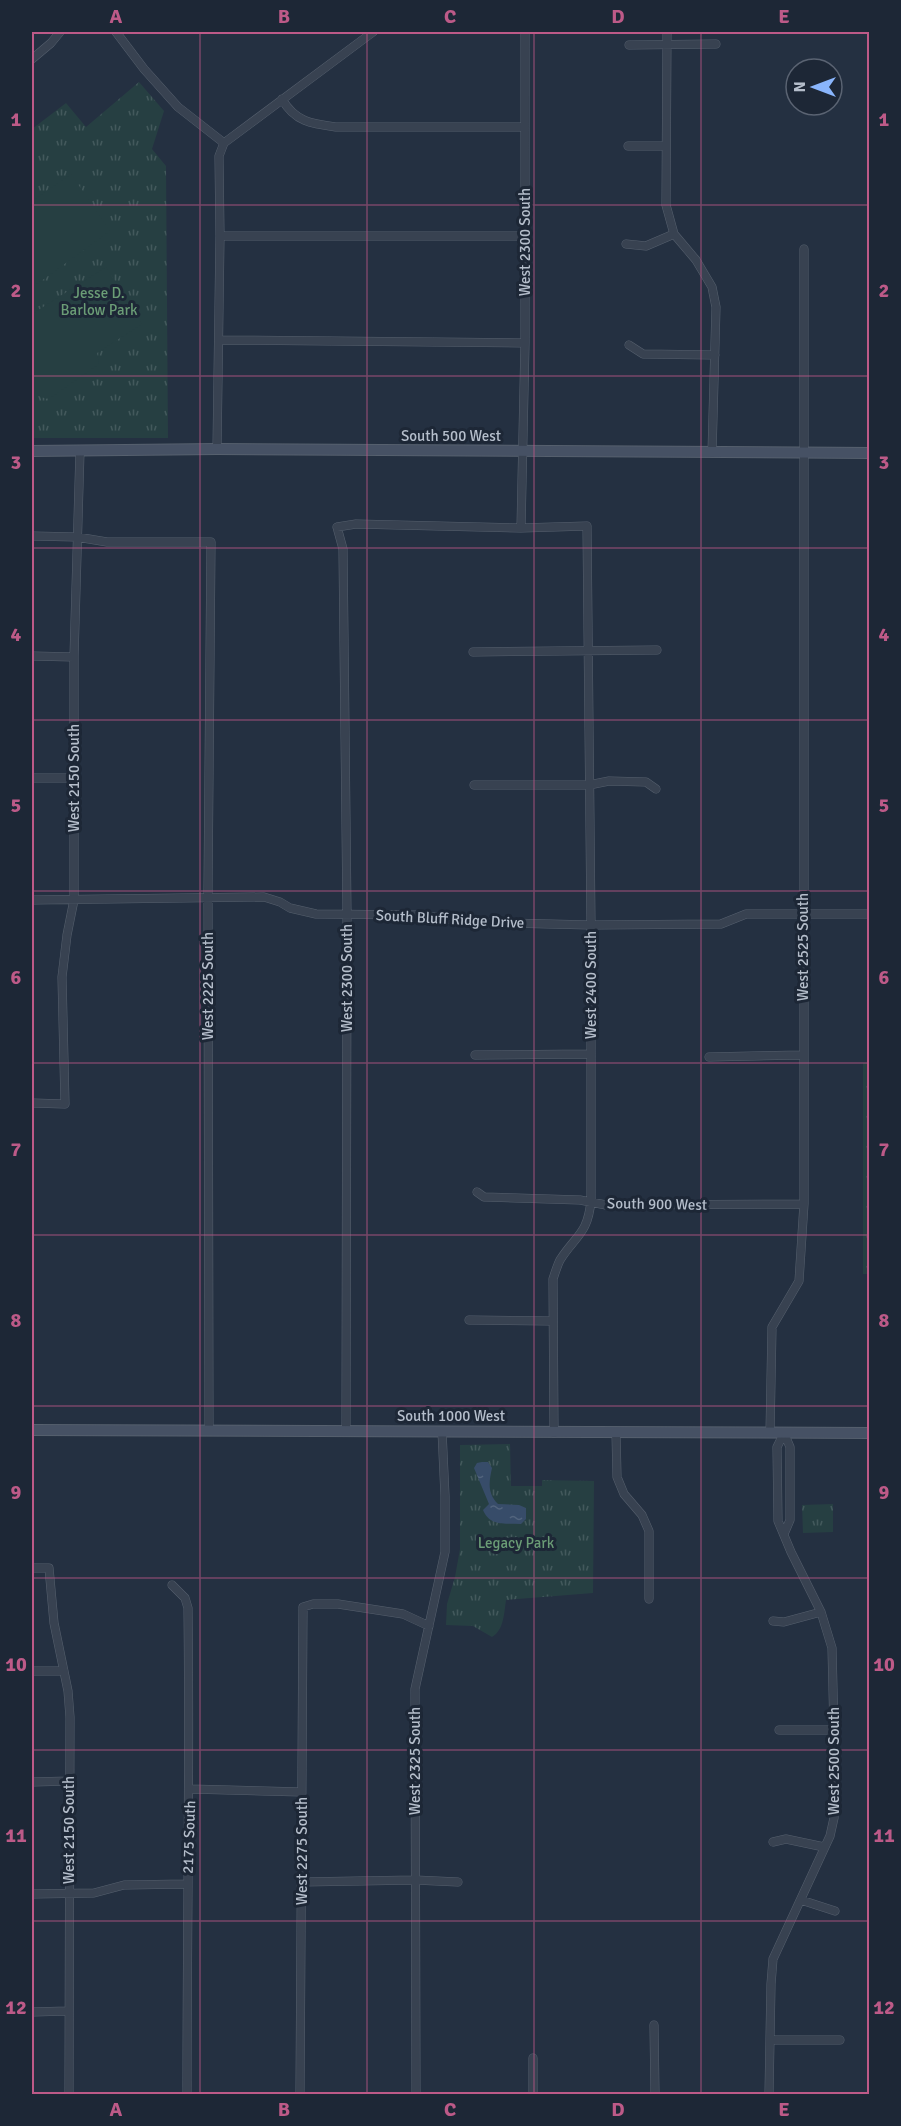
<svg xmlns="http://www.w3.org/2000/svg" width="901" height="2126" viewBox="0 0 901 2126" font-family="Signika,sans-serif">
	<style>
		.grass { fill: url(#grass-tufts) }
		.pitch { fill: #263f42 }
		.water { fill: url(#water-ripples) }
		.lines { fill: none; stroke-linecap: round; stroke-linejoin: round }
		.street-casing { stroke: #56606e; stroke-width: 9 }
		.secondary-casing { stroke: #56606e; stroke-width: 12 }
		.street { stroke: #384251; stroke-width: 8 }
		.secondary { stroke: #465164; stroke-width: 10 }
		.grid { fill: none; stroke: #bd5a88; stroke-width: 1.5; stroke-opacity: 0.55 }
		.labels { text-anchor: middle; stroke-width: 6; stroke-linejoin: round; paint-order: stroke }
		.street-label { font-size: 15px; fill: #b5becb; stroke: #1d2736 }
		.park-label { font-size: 15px; fill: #6b9d76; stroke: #1d2736 }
		.neatline { fill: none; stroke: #bd5a88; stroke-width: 2 }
		.grid-label { font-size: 20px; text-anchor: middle; font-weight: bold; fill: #bd5a88 }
	</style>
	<defs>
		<pattern id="grass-tufts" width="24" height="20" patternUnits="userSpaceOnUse" patternTransform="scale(1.5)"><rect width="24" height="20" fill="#263f42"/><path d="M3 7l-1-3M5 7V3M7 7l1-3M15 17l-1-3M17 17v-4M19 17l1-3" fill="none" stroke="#43595c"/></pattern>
		<pattern id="water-ripples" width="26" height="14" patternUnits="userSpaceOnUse" patternTransform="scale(1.5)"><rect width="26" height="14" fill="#374c69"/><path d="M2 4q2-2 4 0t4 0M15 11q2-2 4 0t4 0" fill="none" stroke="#52647d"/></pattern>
	</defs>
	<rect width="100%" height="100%" fill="#243041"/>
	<path class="grass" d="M139 82 164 111 152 149 166 166 168 438H32V129L66 103 86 127Z
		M863 1063H870L869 1274H863Z
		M510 1444 511 1486H542V1480L594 1481 593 1593 506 1600C504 1613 504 1630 492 1637L473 1626 446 1625 447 1604 455 1577 460 1549V1445Z
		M833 1504V1532L803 1533 802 1505Z"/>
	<path class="pitch" d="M71 174 110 231 37 284 32 277V201Z
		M106 267 142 324 97 353 99 364 49 399 40 397 32 385V314Z"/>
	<path class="water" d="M482 1462H488L492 1468C489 1482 487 1493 498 1504L519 1505 526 1508V1519L521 1524C506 1523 490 1527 483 1510L489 1504 474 1468 477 1463Z"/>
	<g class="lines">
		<g class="street-casing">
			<path id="street" d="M116 32 144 69 178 107 224 143
				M667 32 666 205 674 234 696 260 712 287 716 307 712 453
				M629 45 716 44
				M32 59 51 43 60 32
				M282 99C295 122 312 124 336 127H525
				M224 143 373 32
				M628 146H666
				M220 236H525
				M626 244 646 246 674 234
				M219 340 525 343
				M629 345 643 354 715 355
				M217 449 220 236 219 156 224 143
				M521 528 525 343V32
				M32 536 77 537 107 542H211L208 890 209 1430
				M473 652 657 650
				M32 656 74 657
				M32 778H74
				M474 785H589L609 781 646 782 656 789
				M32 900 264 897 280 902 290 908 316 914 419 915 470 922 591 925 721 924 746 914H870
				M475 1055 591 1054
				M709 1057 803 1055
				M32 1103 65 1104 62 977 67 935 74 900V657L80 451
				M477 1192 484 1197 580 1200 606 1205 804 1204
				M469 1320 552 1321
				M346 1430 347 914 343 549 337 527 356 524 521 528 587 526 591 925V1200C588 1234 576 1235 560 1260 557 1266 555 1273 553 1279L554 1433
				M616 1433 617 1477 624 1494 642 1515 649 1531V1599
				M770 1433 772 1327 799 1281 804 1204V249
				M784 1433 790 1447V1520L784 1534
				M32 1568H49L54 1623 68 1691 70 1717 69 2094
				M172 1585 185 1598 188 1608C190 1770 187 1932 187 2094
				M773 1621 784 1622 821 1612
				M32 1671H64
				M779 1730H835
				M32 1782 70 1781
				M190 1789 302 1792
				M773 1842 786 1839 824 1847
				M302 1882 415 1880 458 1882
				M32 1894 94 1893 124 1885 187 1884
				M801 1900 835 1911
				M32 2012 68 2011
				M654 2025 655 2094
				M771 2040H840
				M533 2058V2094
				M300 2094 303 1607 313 1604H338L403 1614 429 1626
				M416 2094 415 1689 445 1552V1496L442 1431
				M769 2094 771 1984 773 1959 830 1836 834 1818 835 1772 832 1648 821 1612 791 1552 778 1521 777 1447 784 1433"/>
		</g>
		<g class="secondary-casing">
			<path id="secondary" d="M32 451 217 449 870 453
				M32 1430 870 1433"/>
		</g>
		<use href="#street" class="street"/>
		<use href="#secondary" class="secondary"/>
	</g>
	<path class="grid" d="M200 32V2094M367 32V2094M534 32V2094M701 32V2094M32 205H870M32 376H870M32 548H870M32 720H870M32 891H870M32 1063H870M32 1235H870M32 1406H870M32 1578H870M32 1750H870M32 1921H870"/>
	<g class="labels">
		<g class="street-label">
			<text transform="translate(525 242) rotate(-90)" y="5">West 2300 South</text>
			<text x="451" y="441">South 500 West</text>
			<text transform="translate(74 778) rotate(-90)" y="5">West 2150 South</text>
			<text transform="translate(450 919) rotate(3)" y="5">South Bluff Ridge Drive</text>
			<text transform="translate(803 947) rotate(-90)" y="5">West 2525 South</text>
			<text transform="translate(347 978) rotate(-90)" y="5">West 2300 South</text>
			<text transform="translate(591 985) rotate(-90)" y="5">West 2400 South</text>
			<text transform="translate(208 986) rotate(-90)" y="5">West 2225 South</text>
			<text transform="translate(657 1204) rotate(1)" y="5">South 900 West</text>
			<text x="451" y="1421">South 1000 West</text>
			<text transform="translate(415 1761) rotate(-90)" y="5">West 2325 South</text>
			<text transform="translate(834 1761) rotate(-90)" y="5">West 2500 South</text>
			<text transform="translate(69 1830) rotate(-90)" y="5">West 2150 South</text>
			<text transform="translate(189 1837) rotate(-88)" y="5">2175 South</text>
			<text transform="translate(302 1851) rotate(-90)" y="5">West 2275 South</text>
		</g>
		<g class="park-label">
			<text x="99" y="298">Jesse D.<tspan x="99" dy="17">Barlow Park</tspan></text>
			<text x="516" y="1548">Legacy Park</text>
		</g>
	</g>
	<rect width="901" height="2126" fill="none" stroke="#1d2736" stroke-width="66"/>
	<g transform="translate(814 87) rotate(270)"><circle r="28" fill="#1d2736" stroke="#5a6372" stroke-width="1.5"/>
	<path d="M0-4.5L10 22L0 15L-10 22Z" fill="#89b5fc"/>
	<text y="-9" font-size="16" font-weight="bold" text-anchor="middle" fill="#b5becb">N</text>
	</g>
	<rect x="33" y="33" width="835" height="2060" class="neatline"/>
	<g class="grid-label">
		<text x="116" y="23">A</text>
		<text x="284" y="23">B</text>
		<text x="450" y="23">C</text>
		<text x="618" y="23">D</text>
		<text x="784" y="23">E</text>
		<text x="16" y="126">1</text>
		<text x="884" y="126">1</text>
		<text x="16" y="297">2</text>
		<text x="884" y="297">2</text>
		<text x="16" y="469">3</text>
		<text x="884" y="469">3</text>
		<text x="16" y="641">4</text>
		<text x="884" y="641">4</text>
		<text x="16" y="812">5</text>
		<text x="884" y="812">5</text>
		<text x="16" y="984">6</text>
		<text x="884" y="984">6</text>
		<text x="16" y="1156">7</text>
		<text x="884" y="1156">7</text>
		<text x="16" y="1327">8</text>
		<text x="884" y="1327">8</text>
		<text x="16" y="1499">9</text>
		<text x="884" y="1499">9</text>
		<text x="16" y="1671">10</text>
		<text x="884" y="1671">10</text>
		<text x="16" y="1842">11</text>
		<text x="884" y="1842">11</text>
		<text x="16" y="2014">12</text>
		<text x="884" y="2014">12</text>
		<text x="116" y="2116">A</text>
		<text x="284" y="2116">B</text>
		<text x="450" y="2116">C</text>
		<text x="618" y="2116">D</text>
		<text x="784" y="2116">E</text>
	</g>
</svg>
